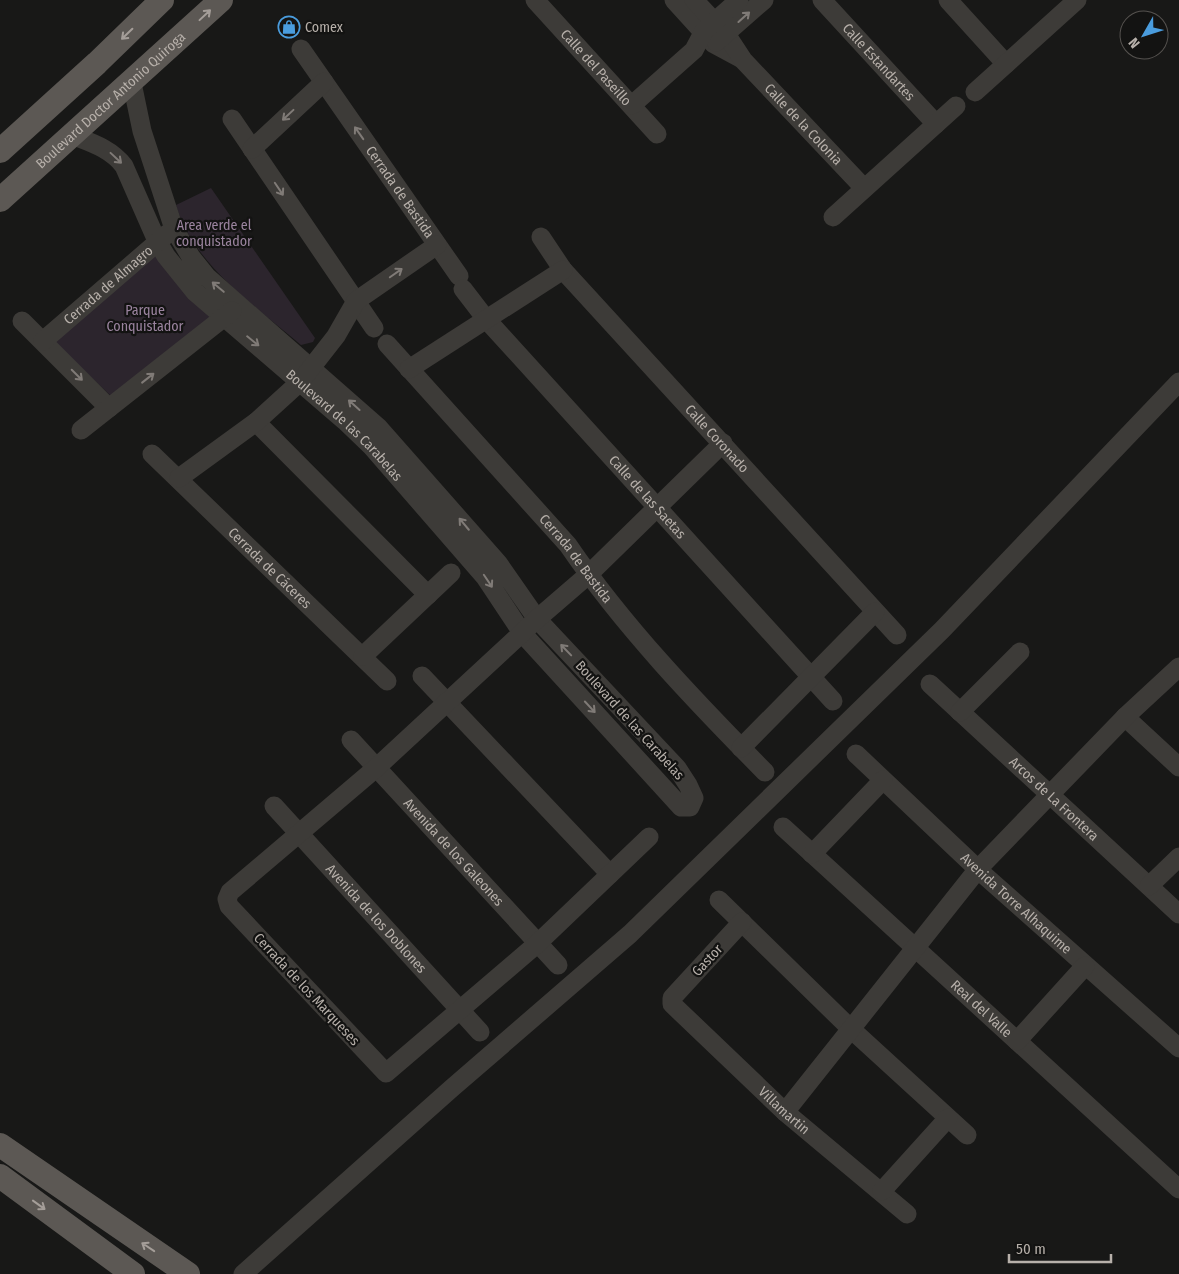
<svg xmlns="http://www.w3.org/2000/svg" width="1179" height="1274" viewBox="0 0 1179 1274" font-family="'Fira Sans Condensed',sans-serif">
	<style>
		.green { fill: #2c252d }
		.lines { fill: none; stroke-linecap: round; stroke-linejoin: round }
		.minor { stroke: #3d3b38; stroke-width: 19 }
		.major { stroke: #5c5854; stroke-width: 24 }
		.oneway { stroke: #a59e99 }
		.oneway2 { stroke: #807b77 }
		.labels { text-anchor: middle; stroke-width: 4.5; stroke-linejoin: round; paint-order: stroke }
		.poi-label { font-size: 14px; fill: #b7b0aa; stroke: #131312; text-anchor: start }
		.street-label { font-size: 14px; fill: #b7b0aa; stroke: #131312 }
		.park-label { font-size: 14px; fill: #9b849f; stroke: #131312 }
	</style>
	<rect width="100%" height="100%" fill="#181817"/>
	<path class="green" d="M211 188 315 338 313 342 301 345C257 308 192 263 176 205Z
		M155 253 212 319 111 396 54 342Z"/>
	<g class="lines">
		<g class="minor">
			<path id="s1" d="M535 0 657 134"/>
			<path d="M674 0 714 44 740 58"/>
			<path id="s2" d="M694 0 726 34 743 60 864 188"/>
			<path id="s3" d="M822 0 936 124"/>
			<path d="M948 0 1006 64"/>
			<path d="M716 42 764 0"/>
			<path id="s4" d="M301 49 459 276"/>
			<path d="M975 92 1077 0"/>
			<path d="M632 105 694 50 704 31 739 0"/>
			<path d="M232 119 374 328"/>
			<path id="s5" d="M74 136C92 143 111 149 124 166L157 241 166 256 195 292 345 421 372 447 485 577 523 634 681 807H690L694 798 688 785 677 768 537 619 498 563 379 428 207 277 191 257 174 229 142 131 132 83"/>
			<path d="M252 149 324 82"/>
			<path d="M833 217 956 106"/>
			<path id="s6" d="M541 237 563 270 897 635"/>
			<path id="s7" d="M463 289 486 319 833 701"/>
			<path d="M22 321 109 408"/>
			<path id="s8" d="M43 341 167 234"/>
			<path id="s9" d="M387 344 568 545C624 627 695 701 765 772"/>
			<path d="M409 369 563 270"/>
			<path d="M256 422 428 595"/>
			<path d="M81 430 232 311"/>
			<path id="s10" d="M152 454 387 681"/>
			<path d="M179 478 256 422 300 382 336 336 356 301 437 245"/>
			<path d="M363 656 451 573"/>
			<path d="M422 676 610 874"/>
			<path id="s11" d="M930 684 1179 914"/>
			<path d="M960 712 1020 652"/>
			<path d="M1125 717 1179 767"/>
			<path id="s12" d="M351 740 558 965"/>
			<path d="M741 748 875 612"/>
			<path id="s13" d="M856 754 984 875 1179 1048"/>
			<path id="s14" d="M274 806 480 1032"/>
			<path id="s15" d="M783 827 1179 1189"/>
			<path d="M649 837 538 943 386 1073 229 906 227 899 230 892 376 768 537 619 588 575 723 443"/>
			<path d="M812 854 883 780"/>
			<path d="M1149 886 1179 857"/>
			<path d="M719 900 851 1029 967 1135"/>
			<path id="s16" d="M742 922 672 998V1004L785 1112 907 1214"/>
			<path d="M1017 1041 1085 966"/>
			<path d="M785 1112 978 869 1125 717 1179 667"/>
			<path d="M882 1191 948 1118"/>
			<path d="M243 1274 452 1088 630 934 942 630 1179 382"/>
		</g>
		<g class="major">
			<path d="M0 151 97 63 162 0"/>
			<path id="s17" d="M0 200 221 0"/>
			<path d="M0 1145 188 1274"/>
			<path d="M0 1176 133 1274"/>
		</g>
	</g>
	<defs><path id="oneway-shaft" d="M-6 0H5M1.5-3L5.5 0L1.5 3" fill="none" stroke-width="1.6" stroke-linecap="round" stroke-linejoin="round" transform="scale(1.25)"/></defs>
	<g class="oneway">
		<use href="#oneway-shaft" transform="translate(205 15) rotate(-43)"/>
		<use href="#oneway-shaft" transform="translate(127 34) rotate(136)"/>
		<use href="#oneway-shaft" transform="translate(39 1205) rotate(36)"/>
		<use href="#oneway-shaft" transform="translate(148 1247) rotate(-146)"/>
	</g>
	<g class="oneway2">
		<use href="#oneway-shaft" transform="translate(744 17) rotate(-42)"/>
		<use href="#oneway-shaft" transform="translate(288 115) rotate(137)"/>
		<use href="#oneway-shaft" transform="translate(359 133) rotate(-125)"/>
		<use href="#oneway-shaft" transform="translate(116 158) rotate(43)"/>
		<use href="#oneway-shaft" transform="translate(279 189) rotate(56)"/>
		<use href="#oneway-shaft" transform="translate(396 273) rotate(-35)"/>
		<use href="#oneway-shaft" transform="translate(218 287) rotate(-140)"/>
		<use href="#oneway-shaft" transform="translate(253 341) rotate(39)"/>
		<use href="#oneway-shaft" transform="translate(77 375) rotate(45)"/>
		<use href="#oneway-shaft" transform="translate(148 378) rotate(-38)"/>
		<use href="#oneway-shaft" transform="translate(354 405) rotate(-138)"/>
		<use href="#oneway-shaft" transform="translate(464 524) rotate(-130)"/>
		<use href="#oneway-shaft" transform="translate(488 581) rotate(56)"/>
		<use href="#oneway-shaft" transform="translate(566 650) rotate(-134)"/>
		<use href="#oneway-shaft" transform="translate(590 707) rotate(47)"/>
	</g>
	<defs>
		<g id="shop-ring" transform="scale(1.125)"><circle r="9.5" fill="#131312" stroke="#4a9cdd" stroke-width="1.5"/><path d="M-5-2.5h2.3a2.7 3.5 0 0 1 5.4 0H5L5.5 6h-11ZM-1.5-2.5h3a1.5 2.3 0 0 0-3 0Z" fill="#4a9cdd"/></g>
	</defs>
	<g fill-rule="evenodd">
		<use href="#shop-ring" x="289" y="27"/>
	</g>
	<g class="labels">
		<g class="poi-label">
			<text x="305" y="32">Comex</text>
		</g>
		<g class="street-label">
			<text dy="5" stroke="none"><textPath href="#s3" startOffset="84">Calle Estandartes</textPath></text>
			<text dy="5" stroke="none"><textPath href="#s1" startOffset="91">Calle del Paseíllo</textPath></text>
			<text dy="5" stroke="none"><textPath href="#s17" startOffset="149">Boulevard Doctor Antonio Quiroga</textPath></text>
			<text dy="5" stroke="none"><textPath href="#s2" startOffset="166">Calle de la Colonia</textPath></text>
			<text dy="5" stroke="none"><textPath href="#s4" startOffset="174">Cerrada de Bastida</textPath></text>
			<text dy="5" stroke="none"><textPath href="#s8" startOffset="86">Cerrada de Almagro</textPath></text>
			<text dy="5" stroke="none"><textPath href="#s5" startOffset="405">Boulevard de las Carabelas</textPath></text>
			<text dy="5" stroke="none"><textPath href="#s6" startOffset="268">Calle Coronado</textPath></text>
			<text dy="5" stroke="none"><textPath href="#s7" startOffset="278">Calle de las Saetas</textPath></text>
			<text dy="5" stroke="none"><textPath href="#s9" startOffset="286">Cerrada de Bastida</textPath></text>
			<text dy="5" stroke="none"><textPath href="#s10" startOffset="164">Cerrada de Cáceres</textPath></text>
			<text transform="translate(630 720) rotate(48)" y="5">Boulevard de las Carabelas</text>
			<text dy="5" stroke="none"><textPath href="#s11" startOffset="169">Arcos de La Frontera</textPath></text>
			<text dy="5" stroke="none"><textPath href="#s12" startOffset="152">Avenida de los Galeones</textPath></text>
			<text dy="5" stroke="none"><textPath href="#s13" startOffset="219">Avenida Torre Alhaquime</textPath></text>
			<text dy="5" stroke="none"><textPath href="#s14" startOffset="152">Avenida de los Doblones</textPath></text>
			<text transform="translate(707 960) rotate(-47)" y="5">Gastor</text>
			<text transform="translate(307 989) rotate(47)" y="5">Cerrada de los Marqueses</text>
			<text dy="5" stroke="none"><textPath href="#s15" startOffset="269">Real del Valle</textPath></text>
			<text dy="5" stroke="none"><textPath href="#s16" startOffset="264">Villamartin</textPath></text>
		</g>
		<g class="park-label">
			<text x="214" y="230">Area verde el<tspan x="214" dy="16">conquistador</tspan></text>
			<text x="145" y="315">Parque<tspan x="145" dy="16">Conquistador</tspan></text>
		</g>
	</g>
	<g transform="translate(1144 35) rotate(231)"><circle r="24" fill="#131312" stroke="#55524f"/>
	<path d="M0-4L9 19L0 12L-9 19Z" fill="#4a9cdd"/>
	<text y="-8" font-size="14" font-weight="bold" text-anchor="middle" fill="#b7b0aa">N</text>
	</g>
	<path d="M1009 1254v8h102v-8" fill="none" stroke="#b7b0aa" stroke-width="2.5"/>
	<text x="1016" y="1254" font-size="15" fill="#b7b0aa" stroke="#131312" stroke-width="4" paint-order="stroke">50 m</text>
</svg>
